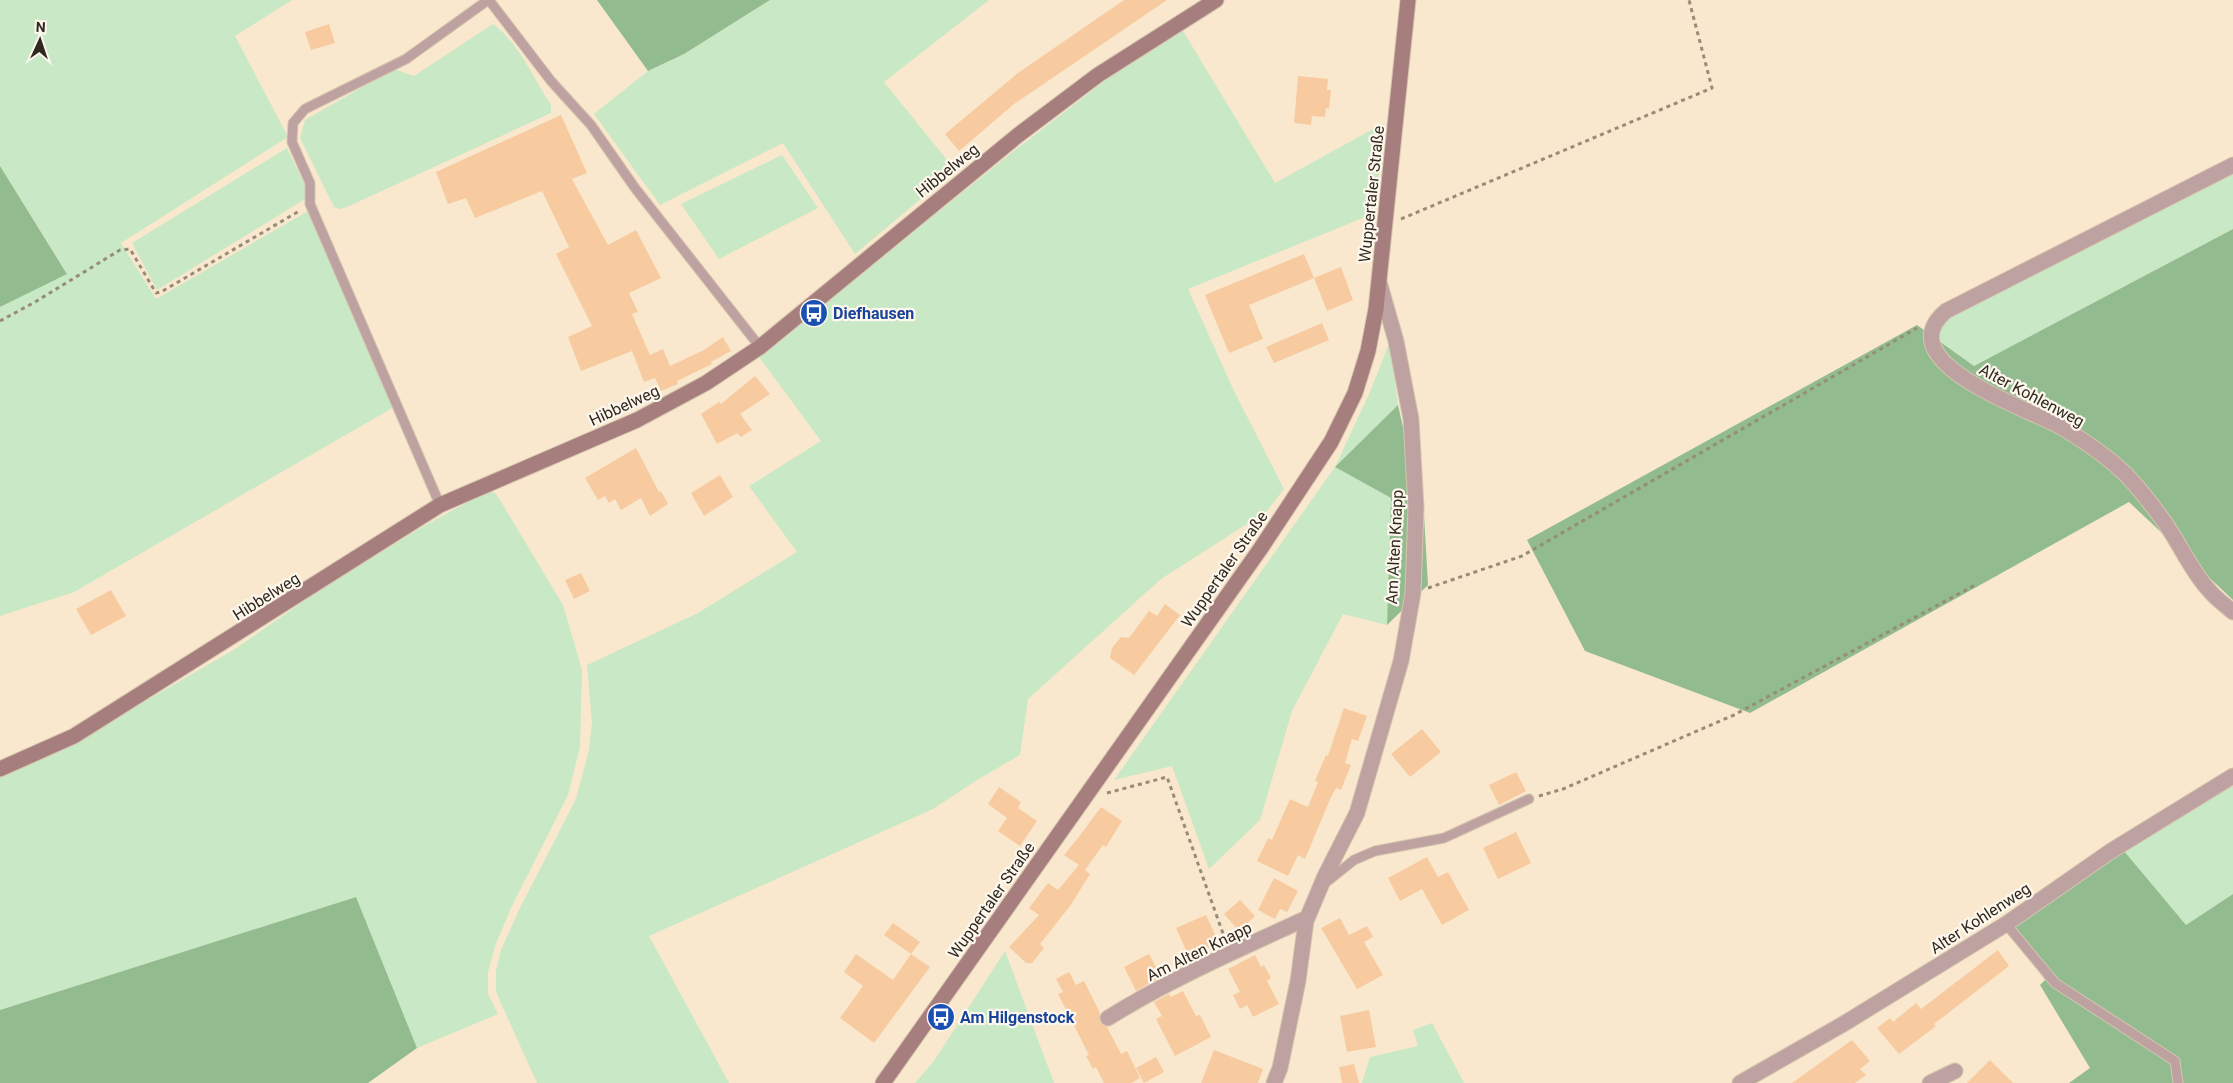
<svg xmlns="http://www.w3.org/2000/svg" width="2233" height="1083" viewBox="0 0 2233 1083" font-family="Roboto,sans-serif">
	<style>
		.green { fill: #c8e8c6 }
		.forest { fill: #92bc90 }
		.building { fill: #f7cb9f }
		.lines { fill: none; stroke-linecap: round; stroke-linejoin: round }
		.lane-casing { stroke: #d5c6ae; stroke-width: 11 }
		.street-casing { stroke: #d5c6ae; stroke-width: 17 }
		.secondary-casing { stroke: #d5c6ae; stroke-width: 17 }
		.path { stroke: #978c79; stroke-width: 3; stroke-dasharray: 4 4; stroke-linecap: butt }
		.lane { stroke: #bea2a1; stroke-width: 9 }
		.street { stroke: #bea2a1; stroke-width: 15 }
		.secondary { stroke: #a77e7e; stroke-width: 15 }
		.labels { text-anchor: middle; stroke-width: 4.5; stroke-linejoin: round; paint-order: stroke }
		.street-label { font-size: 16px; fill: #2f291f; stroke: #fef7ed }
		.transit-label { font-size: 16px; font-weight: bold; fill: #164399; stroke: #fef7ed; text-anchor: start }
	</style>
	<rect width="100%" height="100%" fill="#f9e8ce"/>
	<path class="green" d="M0 0H292L235 36 288 137 121 243 156 299 315 207 401 403 74 592 0 616V307L67 273 0 166Z
		M770 0H989L884 82 955 170 855 254 783 143 660 205 594 114 648 71 684 54Z
		M493 24C520 44 533 78 551 105V113L347 207 340 209 334 207 300 138 305 120 394 69 414 76Z
		M1183 31 1275 183 1384 123 1375 213 1188 289 1233 389 1284 489 1267 511 1161 579 1028 699 1020 755 977 780 933 809 649 936 729 1083H537L496 992V971L501 950 520 908 576 799 589 750 592 722 587 665 698 613 797 552 749 486 821 441 759 357 1010 154 1106 80Z
		M287 148 310 196 157 290 132 243Z
		M782 155 818 208 719 259 681 204Z
		M2233 169V229L1974 366 1932 335 1942 314Z
		M1388 346 1391 351 1398 405 1335 467 1391 498 1387 625 1343 614 1292 711 1260 820 1209 869 1172 766 1114 780 1335 467 1370 392Z
		M488 491 495 493 503 505 563 605 582 670 580 747 568 795 511 908 495 946 488 972V994L498 1014 417 1048 356 897 0 1010V776L113 720 235 649 320 590 424 526Z
		M2233 785V894L2186 925 2124 851Z
		M1005 951 1054 1083H915L934 1061Z
		M1432 1023 1464 1083H1362L1370 1057 1418 1046 1413 1030Z"/>
	<path class="forest" d="M597 0H770L684 54 648 71Z
		M0 166 67 274 0 307Z
		M2233 229V600L2129 502 1750 713 1585 651 1527 540 1917 325 1974 366Z
		M1398 405 1406 441 1423 497 1428 585 1387 625 1391 498 1335 467Z
		M2124 851 2186 925 2233 894V1083H2069L2090 1068 2040 985 2045 980 2010 925Z
		M356 897 417 1048 368 1083H0V1010Z"/>
	<path class="building" d="M1124 0H1167L1014 104 959 151 945 134 1018 73Z
		M329 24 335 43 311 50 305 32Z
		M1298 76 1328 79 1327 90H1331L1329 109 1326 108 1325 117 1312 116 1311 125 1294 123Z
		M561 115 587 173 572 179 608 245 636 230 661 278 629 293 638 312 632 314 650 355 663 349 670 366 704 350 723 337 731 351 711 362 712 364 677 381 678 384 661 391 655 378 644 382 632 351 581 371 568 337 592 326 556 254 569 247 542 191 475 218 466 198 448 204 436 172Z
		M1304 254 1314 278 1249 305 1263 339 1229 353 1205 295Z
		M1341 267 1353 300 1327 311 1314 278Z
		M1322 323 1329 340 1274 363 1266 347Z
		M755 376 770 394 740 414 752 430 741 437 737 433 717 444 701 414 719 402 721 404Z
		M636 448 659 492 661 491 668 504 650 516 641 498 621 510 615 499 609 503 605 496 598 500 585 478Z
		M720 475 733 497 704 516 691 493Z
		M581 573 590 591 574 599 565 580Z
		M111 590 126 616 91 635 76 609Z
		M1165 604 1180 615 1134 675 1110 658 1112 648 1121 637 1129 638 1149 611 1157 616Z
		M1344 708 1367 716 1358 741 1352 739 1345 763 1351 765 1341 790 1336 788 1331 797 1305 859 1298 855 1288 876 1257 861 1268 838 1272 840 1290 799 1308 807 1318 782 1315 781 1326 755 1328 756Z
		M1422 729 1441 752 1410 777 1391 754Z
		M1516 772 1526 791 1499 805 1489 785Z
		M999 787 1021 802 1018 808 1037 821 1020 846 998 831 1007 818 988 804Z
		M1101 807 1122 821 1106 847 1103 845 1085 870 1090 874 1070 906 1040 944 1044 948 1032 963H1026L1009 947 1039 915 1029 908 1048 883 1058 890 1079 865 1064 855 1078 838Z
		M1516 832 1531 863 1498 879 1483 848Z
		M1427 857 1438 877 1448 872 1469 910 1442 925 1422 889 1400 901 1388 878Z
		M1274 878 1298 891 1287 912 1280 909 1275 919 1258 910Z
		M1240 900 1255 916 1239 931 1224 914Z
		M1206 915 1219 943 1189 957 1176 928Z
		M1340 918 1349 935 1367 926 1373 937 1364 942 1383 975 1357 989 1321 928Z
		M893 923 920 942 911 954 884 935Z
		M1998 950 2009 966 1934 1024 1936 1026 1899 1054 1877 1028 1890 1018 1893 1022 1916 1003 1921 1009Z
		M856 954 893 980 911 954 930 967 874 1043 840 1018 863 986 844 972Z
		M1149 954 1161 977 1136 991 1124 967Z
		M1255 955 1261 967 1264 965 1271 978 1267 981 1279 1004 1253 1017 1247 1005 1240 1009 1233 995 1240 992 1228 969Z
		M1069 972 1076 985 1084 981 1100 1013V1022L1107 1027 1121 1054 1127 1051 1140 1078 1131 1083H1104L1096 1067 1093 1069 1086 1056 1089 1055 1058 994 1063 992 1056 979Z
		M1183 991 1196 1016 1200 1015 1211 1037 1175 1056 1156 1019 1162 1016 1154 1002 1169 994 1171 997Z
		M1369 1010 1376 1047 1347 1052 1340 1016Z
		M1852 1040 1870 1061 1860 1069 1866 1075 1855 1083H1792Z
		M1214 1050 1263 1069 1258 1083H1201Z
		M1156 1057 1164 1072 1144 1083 1136 1068Z
		M1990 1060 2013 1083H1967Z
		M1354 1064 1359 1083H1342L1339 1067Z"/>
	<g class="lines">
		<g class="lane-casing">
			<path id="lane" d="M489 0 551 81 591 125 635 188 760 347
				M440 505 310 204V183L292 142 293 123 305 109 406 59 488 0
				M1324 884 1354 860 1375 851 1444 838 1529 799
				M2006 924 2055 983 2175 1061 2178 1083"/>
		</g>
		<g class="street-casing">
			<path id="street" d="M2233 165 1946 311C1885 363 2033 410 2063 428 2081 439 2105 455 2121 470 2135 483 2149 501 2160 516 2178 539 2189 568 2208 589 2215 598 2225 605 2233 612
				M1108 1018C1170 979 1240 949 1307 918
				M1274 1083 1280 1068 1298 981 1306 921 1325 876 1357 813 1401 661 1413 593 1416 507 1411 419 1396 341 1380 285
				M1740 1083 1845 1023 2006 924 2111 851 2233 776
				M1930 1083 1955 1071"/>
		</g>
		<g class="secondary-casing">
			<path id="secondary" d="M0 769 74 736 440 505 637 420 706 383 760 347 1017 136 1098 75 1216 0
				M883 1083 1261 548 1331 442 1355 393 1368 351 1376 309 1408 0"/>
		</g>
		<path class="path" d="M1401 219 1712 88 1689 0
			M0 321 35 302 120 250 130 249 156 293 161 292 301 210
			M1428 588 1522 556 1917 328
			M1107 793 1167 777 1225 939
			M1539 796 1563 789 1734 715 1975 585"/>
		<use href="#lane" class="lane"/>
		<use href="#street" class="street"/>
		<use href="#secondary" class="secondary"/>
	</g>
	<defs>
		<g id="bus-disc" transform="scale(1.4375)"><circle r="9.5" fill="#1a4fb4" stroke="#fef7ed"/><path d="M-5-6H5V4H4V6H2V4H-2V6H-4V4H-5ZM-3.5-4V0h7V-4ZM-3.5 1.2v1.5H-2V1.2ZM2 1.2v1.5H3.5V1.2Z" fill="#fff"/></g>
	</defs>
	<g fill-rule="evenodd">
		<use href="#bus-disc" x="814" y="313"/>
		<use href="#bus-disc" x="941" y="1017"/>
	</g>
	<g class="labels">
		<g class="street-label">
			<text transform="translate(947 170) rotate(-39)" y="6">Hibbelweg</text>
			<text transform="translate(1371 194) rotate(-84)" y="6">Wuppertaler Straße</text>
			<text transform="translate(2032 395) rotate(28)" y="6">Alter Kohlenweg</text>
			<text transform="translate(624 405) rotate(-25)" y="6">Hibbelweg</text>
			<text transform="translate(1394 547) rotate(-87)" y="6">Am Alten Knapp</text>
			<text transform="translate(1224 569) rotate(-55)" y="6">Wuppertaler Straße</text>
			<text transform="translate(266 596) rotate(-32)" y="6">Hibbelweg</text>
			<text transform="translate(991 900) rotate(-55)" y="6">Wuppertaler Straße</text>
			<text transform="translate(1980 918) rotate(-33)" y="6">Alter Kohlenweg</text>
			<text transform="translate(1199 951) rotate(-26)" y="6">Am Alten Knapp</text>
		</g>
		<g class="transit-label">
			<text x="833" y="319">Diefhausen</text>
			<text x="960" y="1023">Am Hilgenstock</text>
		</g>
	</g>
	<g transform="translate(40 40) rotate(3)" stroke="#fef7ed" stroke-width="4" paint-order="stroke">
	<path d="M0-4L9 19L0 12L-9 19Z" fill="#2f291f"/>
	<text y="-8" font-size="14" font-weight="bold" text-anchor="middle" fill="#2f291f">N</text>
	</g>
</svg>
